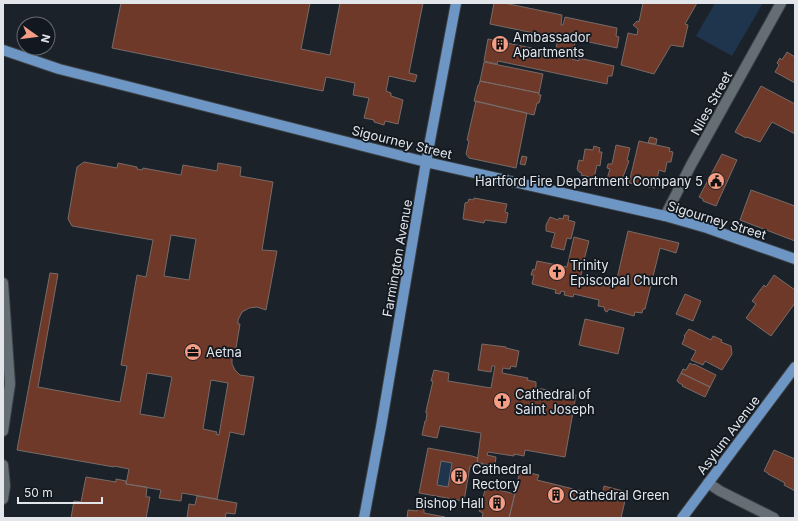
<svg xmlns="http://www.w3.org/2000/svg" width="798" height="521" viewBox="0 0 798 521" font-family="Inter,sans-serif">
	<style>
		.green { fill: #1f354d }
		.building { fill: #6e3929; stroke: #776b68; fill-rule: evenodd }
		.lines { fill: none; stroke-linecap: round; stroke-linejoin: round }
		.minor-casing { stroke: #3b4045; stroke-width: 12 }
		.major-casing { stroke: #3b4045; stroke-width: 12 }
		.minor { stroke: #656d75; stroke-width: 10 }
		.major { stroke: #6d96c4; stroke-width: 10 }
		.labels { text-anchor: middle; stroke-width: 3.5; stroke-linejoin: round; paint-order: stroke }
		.poi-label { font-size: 13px; fill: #e2e6eb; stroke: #12181f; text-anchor: start }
		.street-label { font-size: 13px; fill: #e2e6eb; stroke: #12181f }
	</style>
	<rect width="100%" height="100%" fill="#1c2229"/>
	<path class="green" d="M715 3H763L732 56 696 36Z
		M441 461 452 463 448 487 437 485Z"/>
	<path class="building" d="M121 3H310L301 49 330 55 340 3H423L409 73 417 75 415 82 389 76 386 91 391 93V96L403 100 398 124 385 121 384 125 374 122V120L364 118 369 98 353 95 355 83 326 77 323 91 112 48Z
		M494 3H504L562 15 561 25H563L565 17 617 28 616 36 619 37 617 48 584 41V39L576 37 572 59 579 61V58L614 66 612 76H608L607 84 498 61 497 64 484 61 488 39 555 53 558 38 490 24Z
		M643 3H697L685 24 688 25 683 47 671 45 654 74 621 65 628 33 637 35 638 29 633 25 637 21 639 22Z
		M787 52 795 57V83L775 72 779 65 777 63 780 58 782 60Z
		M484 62 543 74 539 93 480 81Z
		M480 81 539 93V95H541L539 103H537L534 115 474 101 478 85H479Z
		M761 86 795 104V134L772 122 760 142 747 137 746 138 735 132Z
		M476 101 527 113 516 168 469 158 466 154 469 141 467 140Z
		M650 137 657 139 656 144 648 143Z
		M639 141 670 148 669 151 673 152 671 162H667L665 172 659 170 655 188 629 183Z
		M616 145 630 148 627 160 629 161 623 177 625 178 624 183 607 179 610 169 607 168 608 164H612Z
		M594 146 600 148 599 152H602L600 166 597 165 594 178 581 175 582 173 579 172 577 169 579 160 583 161 585 149 593 150Z
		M722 154 737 160 716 206 703 201V199L699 197Z
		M522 156 527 157 525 165 520 164Z
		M84 162 117 168 118 163 137 167V169L142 170 143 168 181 175 183 165 217 171 218 163 241 167 240 176 273 182 262 250 277 251 266 310 257 307 249 308 242 312 238 320V324H240L235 354H233L232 357V364L235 370 240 375 254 377 244 435 230 432 217 499 182 493 181 501 159 498 161 490 126 484 129 469 114 466V467L17 450 50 273 58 274 38 387 120 402 127 366 121 365 137 275 146 277 153 240 72 226 68 219 77 167ZM171 235 196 239 189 280 164 276ZM147 373 172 377 164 418 140 414ZM211 380 228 383 219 435 216 434 217 432 203 429Z
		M751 190 795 206V241L740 220Z
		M474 198 507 204 505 212 508 213 506 223 485 220 484 223 463 219 465 203 468 202 469 199 473 200Z
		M564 215 569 216 568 220 575 222 571 239 567 238 564 250 551 247 555 233 546 231V225L550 217 558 220 559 218 563 219Z
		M628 231 679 243 676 253 660 248 645 309H643L642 313 635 312 634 316 609 309 607 312 605 311 604 307 598 306 599 300 574 294 573 297 564 295 565 292 561 291 560 294 555 293 556 290 532 284 534 275H531L533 269 535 270 537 261 567 267 574 237 589 241 584 260 588 261 587 268 583 267 580 279 615 287Z
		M774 275 795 290V303L771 336 746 318 756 304 752 301 764 285 766 287Z
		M685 294 701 301 693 321 676 314Z
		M585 319 624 328 618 354 579 345Z
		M689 329 711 340 713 336 722 340 721 342 731 346 732 354 722 370 705 361 703 365 691 360 696 351 682 344 685 337 684 336Z
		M482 344 506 347V348L519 351 516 367 511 366 510 369 503 368 502 373 528 378 527 380 536 382V388L576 395 565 457 525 450 524 456 514 454V456L488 452 487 455 496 457 495 466 477 463 481 433 440 426 437 438 422 435 425 421H426L427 413H426V411L433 381H431L434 370 449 373 448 381 491 388 495 366H492L491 372 478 370Z
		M690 363 693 365 694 364 716 375 710 387 681 373 683 369 686 370Z
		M681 373 710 387 705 397 682 386 683 385 679 383 677 381Z
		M428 448 472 456 478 458 477 463H482L481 468 470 466 464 501 419 493ZM441 461 452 463 448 487 437 485Z
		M774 450 795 459V491L784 485 785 483 768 474V473L764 471Z
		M520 471 539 475 537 480 602 496 604 486 627 492 621 518H509Z
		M86 477 116 482V479L126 481V484L147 487 146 497H150L146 518H71L74 501 81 502Z
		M486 487 515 494 509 518H482L483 513 479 511Z
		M197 496 237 503 235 514 226 513 225 518H187L189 504 195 505Z
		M417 507 424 509V513L445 517V518H407L408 510 417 511Z"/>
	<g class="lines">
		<g class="minor-casing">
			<path id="minor" d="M665 216 691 165 781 3
				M3 283 10 384 3 431
				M3 465 5 486 3 499
				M708 483 720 491 774 518"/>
		</g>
		<g class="major-casing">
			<path id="major" d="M3 50 59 69 426 162 665 216 707 228 795 259
				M364 518 381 427 426 162 456 3
				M682 518 795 367"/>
		</g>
		<use href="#minor" class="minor"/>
		<use href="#major" class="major"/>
	</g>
	<defs>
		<g id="building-disc" transform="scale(0.9)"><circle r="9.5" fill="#f49e86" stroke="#12181f"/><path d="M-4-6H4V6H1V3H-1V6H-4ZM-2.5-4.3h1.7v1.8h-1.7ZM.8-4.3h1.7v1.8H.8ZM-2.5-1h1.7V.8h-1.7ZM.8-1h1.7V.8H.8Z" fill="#111"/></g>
		<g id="civic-disc" transform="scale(0.9)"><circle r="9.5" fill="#f49e86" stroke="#12181f"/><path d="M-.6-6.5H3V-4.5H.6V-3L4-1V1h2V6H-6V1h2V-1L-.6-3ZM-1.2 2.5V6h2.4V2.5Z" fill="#111"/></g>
		<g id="church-disc" transform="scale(0.9)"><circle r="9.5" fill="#f49e86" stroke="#12181f"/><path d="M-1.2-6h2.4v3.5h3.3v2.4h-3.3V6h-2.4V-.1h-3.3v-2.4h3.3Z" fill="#111"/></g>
		<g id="office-disc" transform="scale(0.9)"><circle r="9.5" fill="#f49e86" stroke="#12181f"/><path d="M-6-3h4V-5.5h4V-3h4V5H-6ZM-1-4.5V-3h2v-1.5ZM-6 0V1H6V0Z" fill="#111"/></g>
	</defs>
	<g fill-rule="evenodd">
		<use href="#building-disc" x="500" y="44"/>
		<use href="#civic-disc" x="716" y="181"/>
		<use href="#church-disc" x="557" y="272"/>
		<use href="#office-disc" x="193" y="352"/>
		<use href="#church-disc" x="502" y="401"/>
		<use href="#building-disc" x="459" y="476"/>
		<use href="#building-disc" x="556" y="495"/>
		<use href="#building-disc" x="497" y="503"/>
	</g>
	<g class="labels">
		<g class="poi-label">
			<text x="513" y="42">Ambassador<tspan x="513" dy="15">Apartments</tspan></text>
			<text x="703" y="186" text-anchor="end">Hartford Fire Department Company 5</text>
			<text x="570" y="270">Trinity<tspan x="570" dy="15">Episcopal Church</tspan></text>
			<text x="206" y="357">Aetna</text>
			<text x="515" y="399">Cathedral of<tspan x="515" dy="15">Saint Joseph</tspan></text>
			<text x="472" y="474">Cathedral<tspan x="472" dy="15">Rectory</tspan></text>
			<text x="569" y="500">Cathedral Green</text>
			<text x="484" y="508" text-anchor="end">Bishop Hall</text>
		</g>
		<g class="street-label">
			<text transform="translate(711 103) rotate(-61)" y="5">Niles Street</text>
			<text transform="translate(402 142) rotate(14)" y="5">Sigourney Street</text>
			<text transform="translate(717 220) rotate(17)" y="5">Sigourney Street</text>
			<text transform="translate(397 258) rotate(-80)" y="5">Farmington Avenue</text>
			<text transform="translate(728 435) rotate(-53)" y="5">Asylum Avenue</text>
		</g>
	</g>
	<rect width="798" height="521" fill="none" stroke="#e2e6eb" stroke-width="8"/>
	<g transform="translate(36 36) rotate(104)"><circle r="19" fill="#12181f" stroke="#656a71"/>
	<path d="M0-3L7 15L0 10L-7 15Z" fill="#f49e86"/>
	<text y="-6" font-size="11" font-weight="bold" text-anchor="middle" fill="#e2e6eb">N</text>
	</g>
	<path d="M18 497v6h84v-6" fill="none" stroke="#e2e6eb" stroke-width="2"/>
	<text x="24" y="497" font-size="12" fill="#e2e6eb" stroke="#12181f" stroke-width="3" paint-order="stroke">50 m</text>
</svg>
